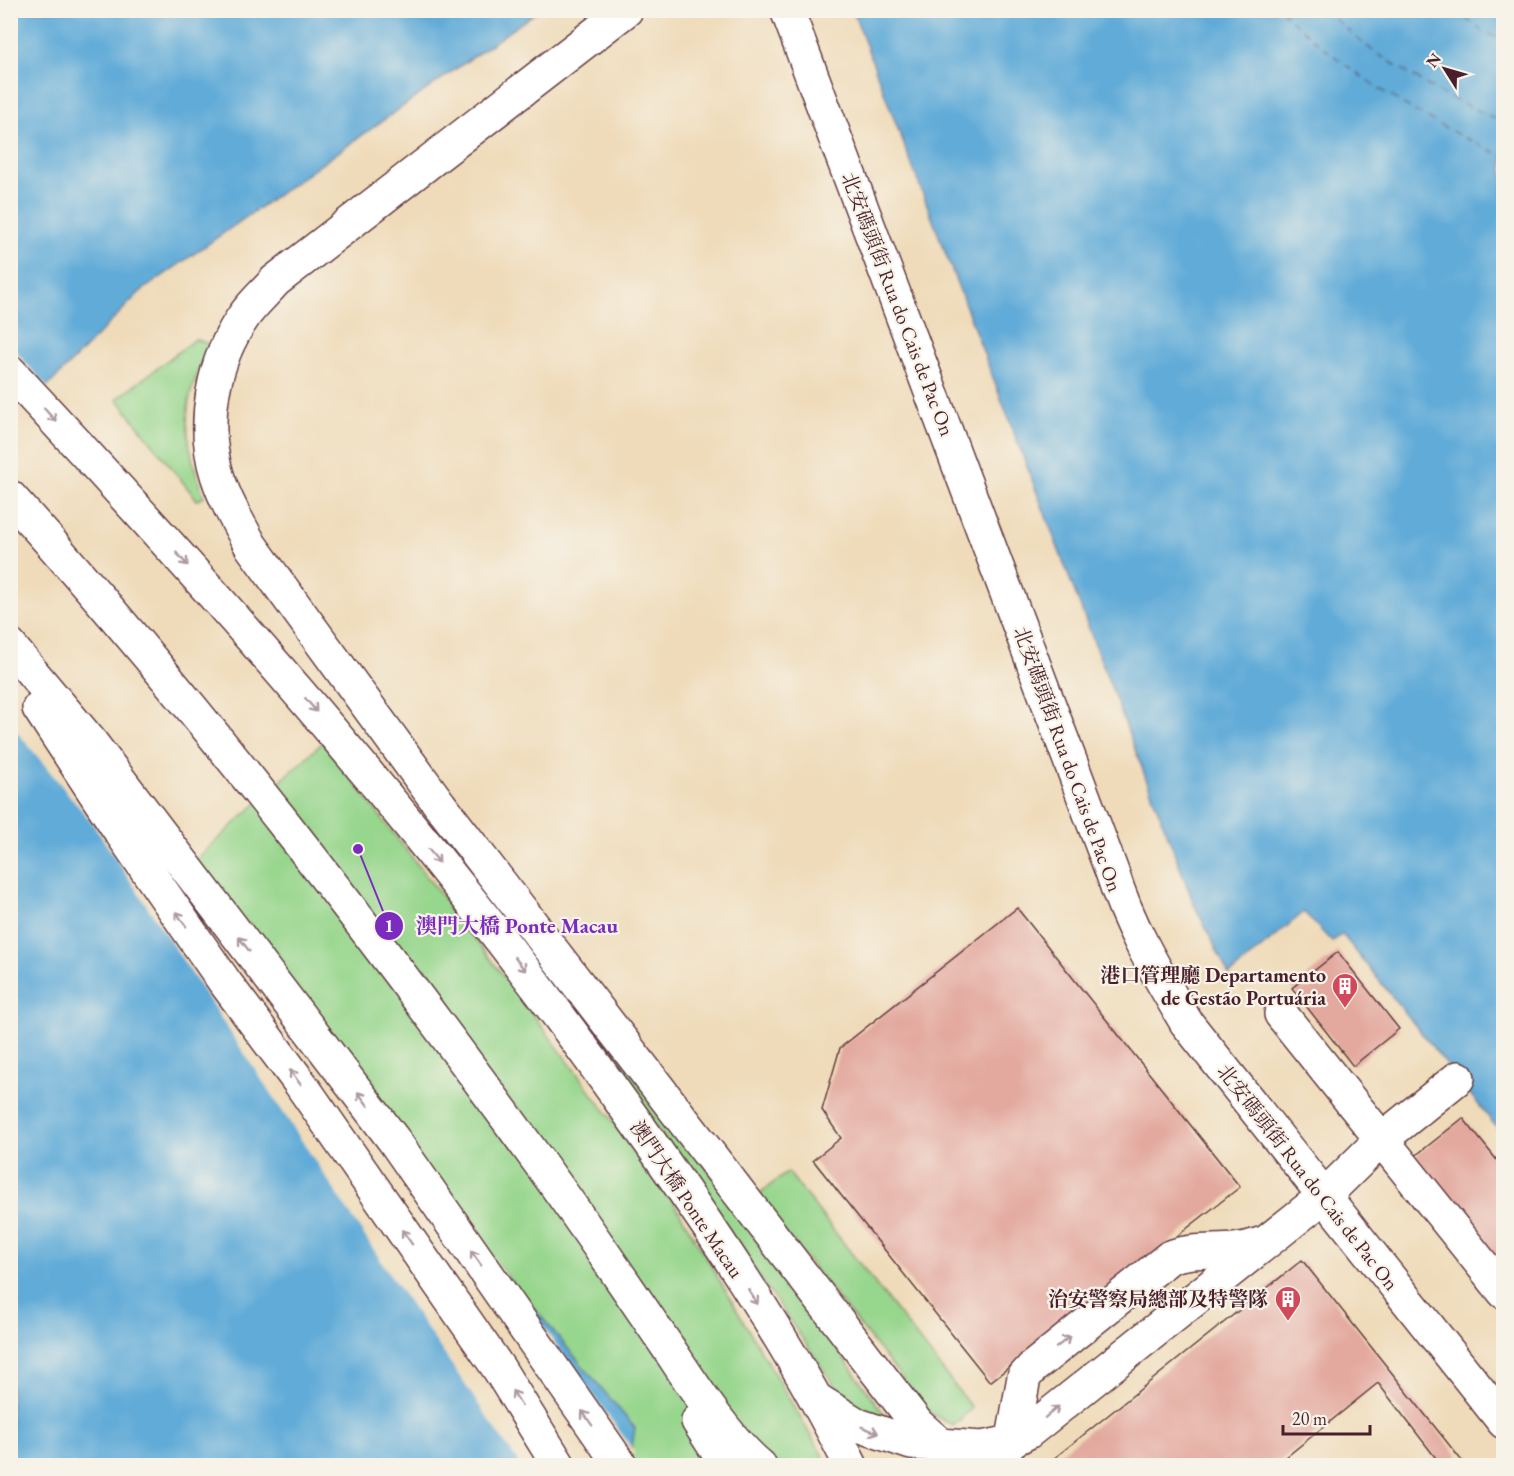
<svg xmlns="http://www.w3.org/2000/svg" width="1514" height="1476" viewBox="0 0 1514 1476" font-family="'EB Garamond','Noto Serif SC',serif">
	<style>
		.green { fill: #97d68d; stroke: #707a5c; stroke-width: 1.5 }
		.water { fill: #60abd8; stroke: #556582; stroke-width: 1.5 }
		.pier { fill: #efdbba }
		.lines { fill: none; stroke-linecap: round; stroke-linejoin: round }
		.ferry { stroke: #525068; stroke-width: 1.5; stroke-dasharray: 8 6; stroke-linecap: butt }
		.building { fill: #e3a89e }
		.minor-casing { stroke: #633b40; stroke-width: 36 }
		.major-casing { stroke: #633b40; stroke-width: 36 }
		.minor { stroke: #fff; stroke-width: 33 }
		.major { stroke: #fff; stroke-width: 33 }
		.oneway { stroke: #ae9aa0 }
		.labels { text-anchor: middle; stroke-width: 4.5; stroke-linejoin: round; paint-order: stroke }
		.street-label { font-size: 20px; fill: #4a1f2b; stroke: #f7f3e8 }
		.poi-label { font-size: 20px; font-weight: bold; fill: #4a1f2b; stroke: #f7f3e8; text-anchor: end }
		.leader { fill: none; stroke: #7b2cbf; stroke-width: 2 }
		.callout-dot { fill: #7b2cbf; stroke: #f7f3e8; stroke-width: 2 }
		.mark-label { font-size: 18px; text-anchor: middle; font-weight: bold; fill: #fff }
		.callout-label { font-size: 21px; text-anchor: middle; font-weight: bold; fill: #7b2cbf; stroke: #f7f3e8; stroke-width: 4.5; stroke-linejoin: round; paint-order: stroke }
	</style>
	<rect width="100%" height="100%" fill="#f7f3e8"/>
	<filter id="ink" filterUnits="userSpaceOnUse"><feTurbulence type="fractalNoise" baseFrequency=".0167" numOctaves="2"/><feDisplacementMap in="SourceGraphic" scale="12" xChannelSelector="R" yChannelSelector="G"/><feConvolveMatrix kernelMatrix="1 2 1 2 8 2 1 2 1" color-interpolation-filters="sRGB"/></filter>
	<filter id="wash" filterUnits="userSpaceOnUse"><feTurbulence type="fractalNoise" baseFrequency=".008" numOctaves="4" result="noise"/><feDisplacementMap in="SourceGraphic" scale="24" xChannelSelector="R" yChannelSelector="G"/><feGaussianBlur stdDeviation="1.35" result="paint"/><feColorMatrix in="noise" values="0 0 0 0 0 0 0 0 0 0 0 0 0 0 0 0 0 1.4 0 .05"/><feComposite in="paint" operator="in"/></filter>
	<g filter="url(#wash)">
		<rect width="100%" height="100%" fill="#efdbba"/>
		<path class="green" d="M195 339 209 344C203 361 194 379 190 396 182 429 193 466 204 497L197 500 117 399Z
			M323 742 525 1004 674 1203 828 1465H629L174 880Z
			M560 977 705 1166 889 1421 890 1427 844 1399 571 1004Z
			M788 1172 972 1408 953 1426 929 1412 756 1196Z"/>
		<path class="water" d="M11 11H538L140 292 50 384 11 414Z
			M853 11H1503V1135L1342 934 1332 942 1304 912 1229 975 1194 904Z
			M10 686 635 1428 629 1465H11Z"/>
		<path class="pier" d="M11 346 49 389 10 417Z
			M10 683 471 1228 634 1451 632 1466 520 1465 397 1285 93 824 10 723Z"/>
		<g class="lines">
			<path class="ferry" d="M1281 10C1346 72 1421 120 1504 156
				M1324 10 1373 51 1438 92 1504 123
				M1455 10 1481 30 1504 41"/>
		</g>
		<g id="blocks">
			<path class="building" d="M1017 908 1240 1187 990 1382 813 1160 841 1138 822 1110 840 1048Z
				M1338 952 1399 1029 1353 1066 1292 988Z
				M1463 1118 1504 1169V1268L1415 1156Z
				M1302 1260 1466 1466H1442L1378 1383 1275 1466H1057L1052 1460Z"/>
		</g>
	</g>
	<g filter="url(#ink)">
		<use href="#blocks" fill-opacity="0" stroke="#633b40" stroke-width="1.5"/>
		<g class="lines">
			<g class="minor-casing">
				<path id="minor" d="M626 10 275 281C265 293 253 303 244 316 213 360 201 423 217 475 225 500 238 523 251 546L440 805 918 1425 943 1447
					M787 10 1112 872C1129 927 1157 973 1186 1022L1504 1422
					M10 497C201 708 372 933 539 1162 584 1223 626 1286 669 1349 692 1384 728 1440 760 1466
					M1281 1014 1504 1292
					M819 1401 858 1425 911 1443 982 1448 1007 1443 1028 1432 1323 1197 1382 1139 1458 1078
					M698 1421 727 1466
					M1004 1452 1014 1433 1024 1377 1033 1367 1170 1257C1199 1246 1230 1256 1260 1244"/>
			</g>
			<g class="major-casing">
				<path id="major" d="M10 372C229 606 440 846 625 1107 707 1222 788 1339 851 1466
					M10 646 89 740 393 1139 621 1466
					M39 708 120 831 224 981 300 1083 499 1369 559 1466"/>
			</g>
			<use href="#minor" class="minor"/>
			<use href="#major" class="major"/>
		</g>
		<defs><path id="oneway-shaft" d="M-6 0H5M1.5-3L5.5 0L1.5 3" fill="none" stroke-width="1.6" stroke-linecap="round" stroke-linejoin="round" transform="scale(1.5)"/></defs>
		<g class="oneway">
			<use href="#oneway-shaft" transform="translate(50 415) rotate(48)"/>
			<use href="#oneway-shaft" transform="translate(182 559) rotate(48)"/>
			<use href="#oneway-shaft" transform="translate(311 705) rotate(50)"/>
			<use href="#oneway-shaft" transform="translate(434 856) rotate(51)"/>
			<use href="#oneway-shaft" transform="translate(181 919) rotate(-125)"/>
			<use href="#oneway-shaft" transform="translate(244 944) rotate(-127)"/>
			<use href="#oneway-shaft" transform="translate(520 964) rotate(51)"/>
			<use href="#oneway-shaft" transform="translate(295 1077) rotate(-126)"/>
			<use href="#oneway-shaft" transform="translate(363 1099) rotate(-127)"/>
			<use href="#oneway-shaft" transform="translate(407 1237) rotate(-125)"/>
			<use href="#oneway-shaft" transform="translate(476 1258) rotate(-125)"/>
			<use href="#oneway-shaft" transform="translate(753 1297) rotate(58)"/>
			<use href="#oneway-shaft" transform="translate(1063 1342) rotate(-39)"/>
			<use href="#oneway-shaft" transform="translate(517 1398) rotate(-122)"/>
			<use href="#oneway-shaft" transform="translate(1052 1412) rotate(-39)"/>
			<use href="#oneway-shaft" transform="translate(587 1418) rotate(-125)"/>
			<use href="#oneway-shaft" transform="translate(870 1430) rotate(21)"/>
		</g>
	</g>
	<defs>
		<g id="building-pin" transform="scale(1.35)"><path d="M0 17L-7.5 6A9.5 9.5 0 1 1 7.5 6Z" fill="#d1495b" stroke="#f7f3e8"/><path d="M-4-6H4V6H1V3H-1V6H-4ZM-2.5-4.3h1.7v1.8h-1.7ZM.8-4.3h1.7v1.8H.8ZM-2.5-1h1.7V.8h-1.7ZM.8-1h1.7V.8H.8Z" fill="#fff"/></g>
	</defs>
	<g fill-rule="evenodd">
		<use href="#building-pin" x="1345" y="986"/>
		<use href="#building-pin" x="1288" y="1299"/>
	</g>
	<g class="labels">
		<g class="street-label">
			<text transform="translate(898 304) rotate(69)" y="7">北安碼頭街 Rua do Cais de Pac On</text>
			<text transform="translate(1068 759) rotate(70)" y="7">北安碼頭街 Rua do Cais de Pac On</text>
			<text transform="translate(1308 1177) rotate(52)" y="7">北安碼頭街 Rua do Cais de Pac On</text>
			<text transform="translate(687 1199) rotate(56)" y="7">澳門大橋 Ponte Macau</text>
		</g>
		<g class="poi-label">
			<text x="1326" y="982">港口管理廳 Departamento<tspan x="1326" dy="23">de Gestão Portuária</tspan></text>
			<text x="1268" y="1306">治安警察局總部及特警隊</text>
		</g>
	</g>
	<path class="leader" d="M358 849L389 926"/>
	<g class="callout-dot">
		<circle cx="358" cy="849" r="6"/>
		<circle cx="389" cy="926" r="15"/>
	</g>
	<g class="mark-label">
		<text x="389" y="932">1</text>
	</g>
	<g class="callout-label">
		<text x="517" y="933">澳門大橋 Ponte Macau</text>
	</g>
	<rect width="1514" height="1476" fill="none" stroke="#f7f3e8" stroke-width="36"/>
	<g transform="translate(1445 69) rotate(307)" stroke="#f7f3e8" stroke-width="4.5" paint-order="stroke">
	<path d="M0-4.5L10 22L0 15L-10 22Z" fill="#4a1f2b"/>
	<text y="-9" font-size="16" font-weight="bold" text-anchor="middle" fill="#4a1f2b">N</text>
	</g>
	<path d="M1283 1425v9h87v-9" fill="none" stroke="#4a1f2b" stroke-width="3"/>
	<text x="1292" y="1425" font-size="18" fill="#4a1f2b" stroke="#f7f3e8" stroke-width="4.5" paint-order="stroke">20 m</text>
</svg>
